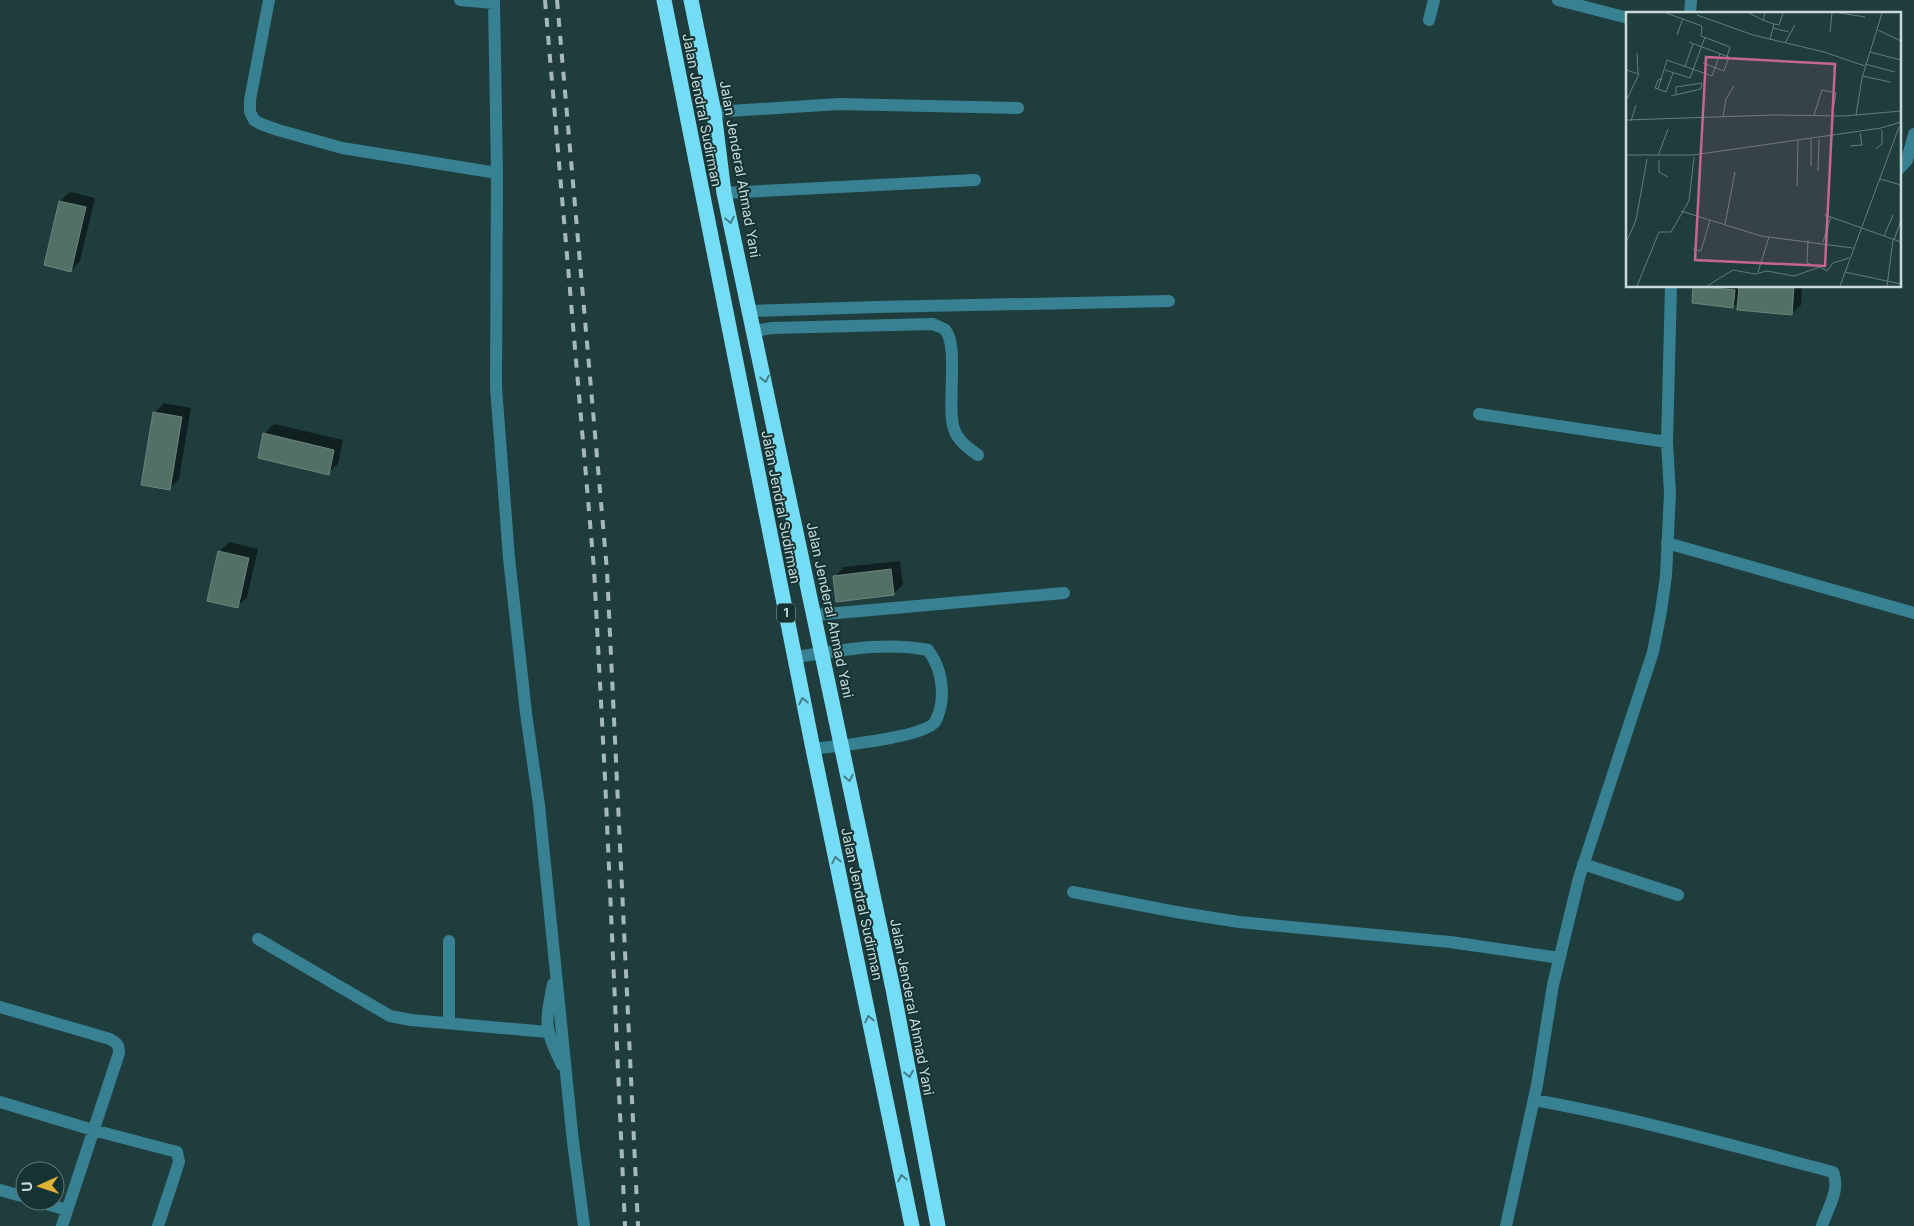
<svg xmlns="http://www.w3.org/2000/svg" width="1914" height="1226" viewBox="0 0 1914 1226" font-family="Inter,sans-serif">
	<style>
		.shadow { fill: #0007 }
		.building { fill: #537067; stroke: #69867c }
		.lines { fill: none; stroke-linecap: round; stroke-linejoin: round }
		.minor { stroke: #388192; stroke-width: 12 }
		.highway { stroke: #75dcf5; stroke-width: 15 }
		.rail { stroke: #a5b9b9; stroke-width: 4; stroke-dasharray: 9 9; stroke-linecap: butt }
		.oneway { stroke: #407f8a }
		.labels { text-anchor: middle; stroke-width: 4; stroke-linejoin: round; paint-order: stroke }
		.shield { fill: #143332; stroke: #93a8a8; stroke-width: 1 }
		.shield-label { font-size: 12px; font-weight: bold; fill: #c9dada }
		.street-label { font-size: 14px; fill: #c9dada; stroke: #143332 }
		.inset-road { fill: none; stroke: #637c7c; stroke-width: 1 }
		.view { fill: #c5668e; fill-opacity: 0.15; stroke: #c5668e; stroke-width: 2.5 }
		.inset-edge { fill: none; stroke: #c9dada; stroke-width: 2.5 }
	</style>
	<rect width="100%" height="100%" fill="#1f3d3d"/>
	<path class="shadow" d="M70 192 95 198 80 261 71 271 45 264 60 201Z
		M1695 286H1802L1801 305 1791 314 1739 301 1733 307Z
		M164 403 191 408 179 479 170 488 154 413Z
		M274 424 343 440 338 464 328 473 264 434Z
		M229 542 258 549 247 597 237 607 219 552Z
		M900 561 903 585 893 594 835 576 844 567Z"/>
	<path class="building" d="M59 201 86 207 71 272 44 265Z
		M1693 286 1735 290 1733 308 1692 303Z
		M1739 286H1794L1792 315 1737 310Z
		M153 412 182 417 170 490 141 485Z
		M263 433 334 450 329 475 258 458Z
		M218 551 249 558 238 608 207 601Z
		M891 569 894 595 836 602 833 576Z"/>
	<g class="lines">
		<path class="minor" d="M269 0 250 100V112L254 120 261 124 278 130 342 148 497 173
			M460 0 494 3
			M494 0 497 173 496 387 509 558 526 713 539 805 573 1142 584 1226
			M1558 0 1628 18
			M1690 14 1691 0
			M1429 20 1434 0
			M714 112 839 104 1018 108
			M1900 168 1907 160 1914 134
			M724 193 975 180
			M750 311 877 307 1169 301
			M755 331 772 328 933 324C936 326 941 327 944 329 960 342 946 408 954 429 958 441 968 448 978 455
			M1479 414 1667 442
			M1667 543 1914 613
			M815 615 1064 593
			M795 657C839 651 884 641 928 650 938 664 941 675 942 692 942 703 940 713 935 722 923 738 835 746 813 749
			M1583 864 1678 895
			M1073 892 1176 912 1239 922 1450 942 1560 958
			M258 939 390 1016 411 1020 548 1032
			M449 941V1023
			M553 984C545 1024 544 1028 562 1065
			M0 1007 110 1039C117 1043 119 1045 119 1053L62 1226
			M1534 1100C1635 1118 1734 1146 1833 1172 1841 1190 1827 1209 1822 1226
			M0 1102 93 1130 177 1152 179 1162 158 1226
			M0 1190 25 1197
			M37 1201 67 1210
			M1506 1226 1537 1085 1553 985 1579 878 1653 652 1661 611 1666 576 1670 493 1667 442 1671 286"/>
		<path class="highway" d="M664 0 813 749 912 1226
			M691 0 714 112 724 193 893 989 938 1226"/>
		<path class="rail" d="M545 0 594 569 605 778 625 1226
			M557 0 607 571 638 1226"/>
	</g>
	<defs><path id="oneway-chevron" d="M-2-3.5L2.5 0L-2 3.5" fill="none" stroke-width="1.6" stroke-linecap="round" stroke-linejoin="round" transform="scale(1.25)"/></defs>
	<g class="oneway">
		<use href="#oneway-chevron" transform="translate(730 220) rotate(78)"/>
		<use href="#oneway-chevron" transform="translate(765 379) rotate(78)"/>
		<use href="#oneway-chevron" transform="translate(803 701) rotate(-101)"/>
		<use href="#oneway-chevron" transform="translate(849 778) rotate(78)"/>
		<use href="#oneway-chevron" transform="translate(836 860) rotate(-102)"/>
		<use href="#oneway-chevron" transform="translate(869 1019) rotate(-102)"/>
		<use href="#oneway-chevron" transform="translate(909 1074) rotate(79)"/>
		<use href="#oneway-chevron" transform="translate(902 1178) rotate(-102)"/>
	</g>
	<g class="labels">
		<rect class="shield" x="777" y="603.5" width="18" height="19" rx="4"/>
		<g class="shield-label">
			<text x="786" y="617">1</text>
		</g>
		<g class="street-label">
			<text transform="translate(702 110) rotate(79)" y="5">Jalan Jendral Sudirman</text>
			<text transform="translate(740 169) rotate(80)" y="5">Jalan Jenderal Ahmad Yani</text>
			<text transform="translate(781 507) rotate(79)" y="5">Jalan Jendral Sudirman</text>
			<text transform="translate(830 610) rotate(78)" y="5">Jalan Jenderal Ahmad Yani</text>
			<text transform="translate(862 904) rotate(78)" y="5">Jalan Jendral Sudirman</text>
			<text transform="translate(912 1007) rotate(79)" y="5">Jalan Jenderal Ahmad Yani</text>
		</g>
	</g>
	<g transform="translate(1626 12)">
		<rect width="275" height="275" fill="#1f3d3d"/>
		<path class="inset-road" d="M40 1 76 14 75 24 104 35 101 45M123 1 137 8 139 1M214 1 239 5M71 3 127 23 198 40 239 54M137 8 148 12 144 28M148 12 153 13 157 1M147 16 163 20M252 18 275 29M204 20 206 1M51 23 57 6M63 30 103 45 98 59 77 51M159 31 169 13M244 40 275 48M11 41 12 61M239 52 269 60M59 54 67 32M0 58 13 62 0 89M39 58 64 66 79 25M236 64 264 70M36 67 32 68 29 76 40 80 47 61M32 77 41 48 86 64 94 42M45 84 75 77 76 71 50 75V83M188 103 196 78 210 81 206 104M230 103 236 66 256 1M97 104 100 87 108 74M0 108 147 103 218 104 275 99M5 109 10 93M185 127V154M224 134 236 133 234 121M250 137 256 132V118M0 143H67L255 116 275 110M32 144 42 117M33 148V160L42 165M192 159 193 127M254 167 275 173M171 174 172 129M55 199 135 224 227 236M199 203 275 230M99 212 109 160M258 224 267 203M182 228 181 251 192 255M268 228 275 208M1 229 10 208 21 147M197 230 205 205M67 237 75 239 84 208M132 260 143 225M219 260 275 272M11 274 33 220H45L63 189 68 145M81 274 107 258 129 262 141 259 168 264 194 255 201 259 207 251 223 246M214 274 273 115M261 274 267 228"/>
		<path class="view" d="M80 45 209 52 199 254 69 248Z"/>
		<rect width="275" height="275" class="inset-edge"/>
	</g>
	<g transform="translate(40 1186) rotate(267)"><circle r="24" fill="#143332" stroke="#5c7675"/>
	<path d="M0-4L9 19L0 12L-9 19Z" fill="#dfb034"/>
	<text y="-8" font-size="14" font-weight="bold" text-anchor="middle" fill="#c9dada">U</text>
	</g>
</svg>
